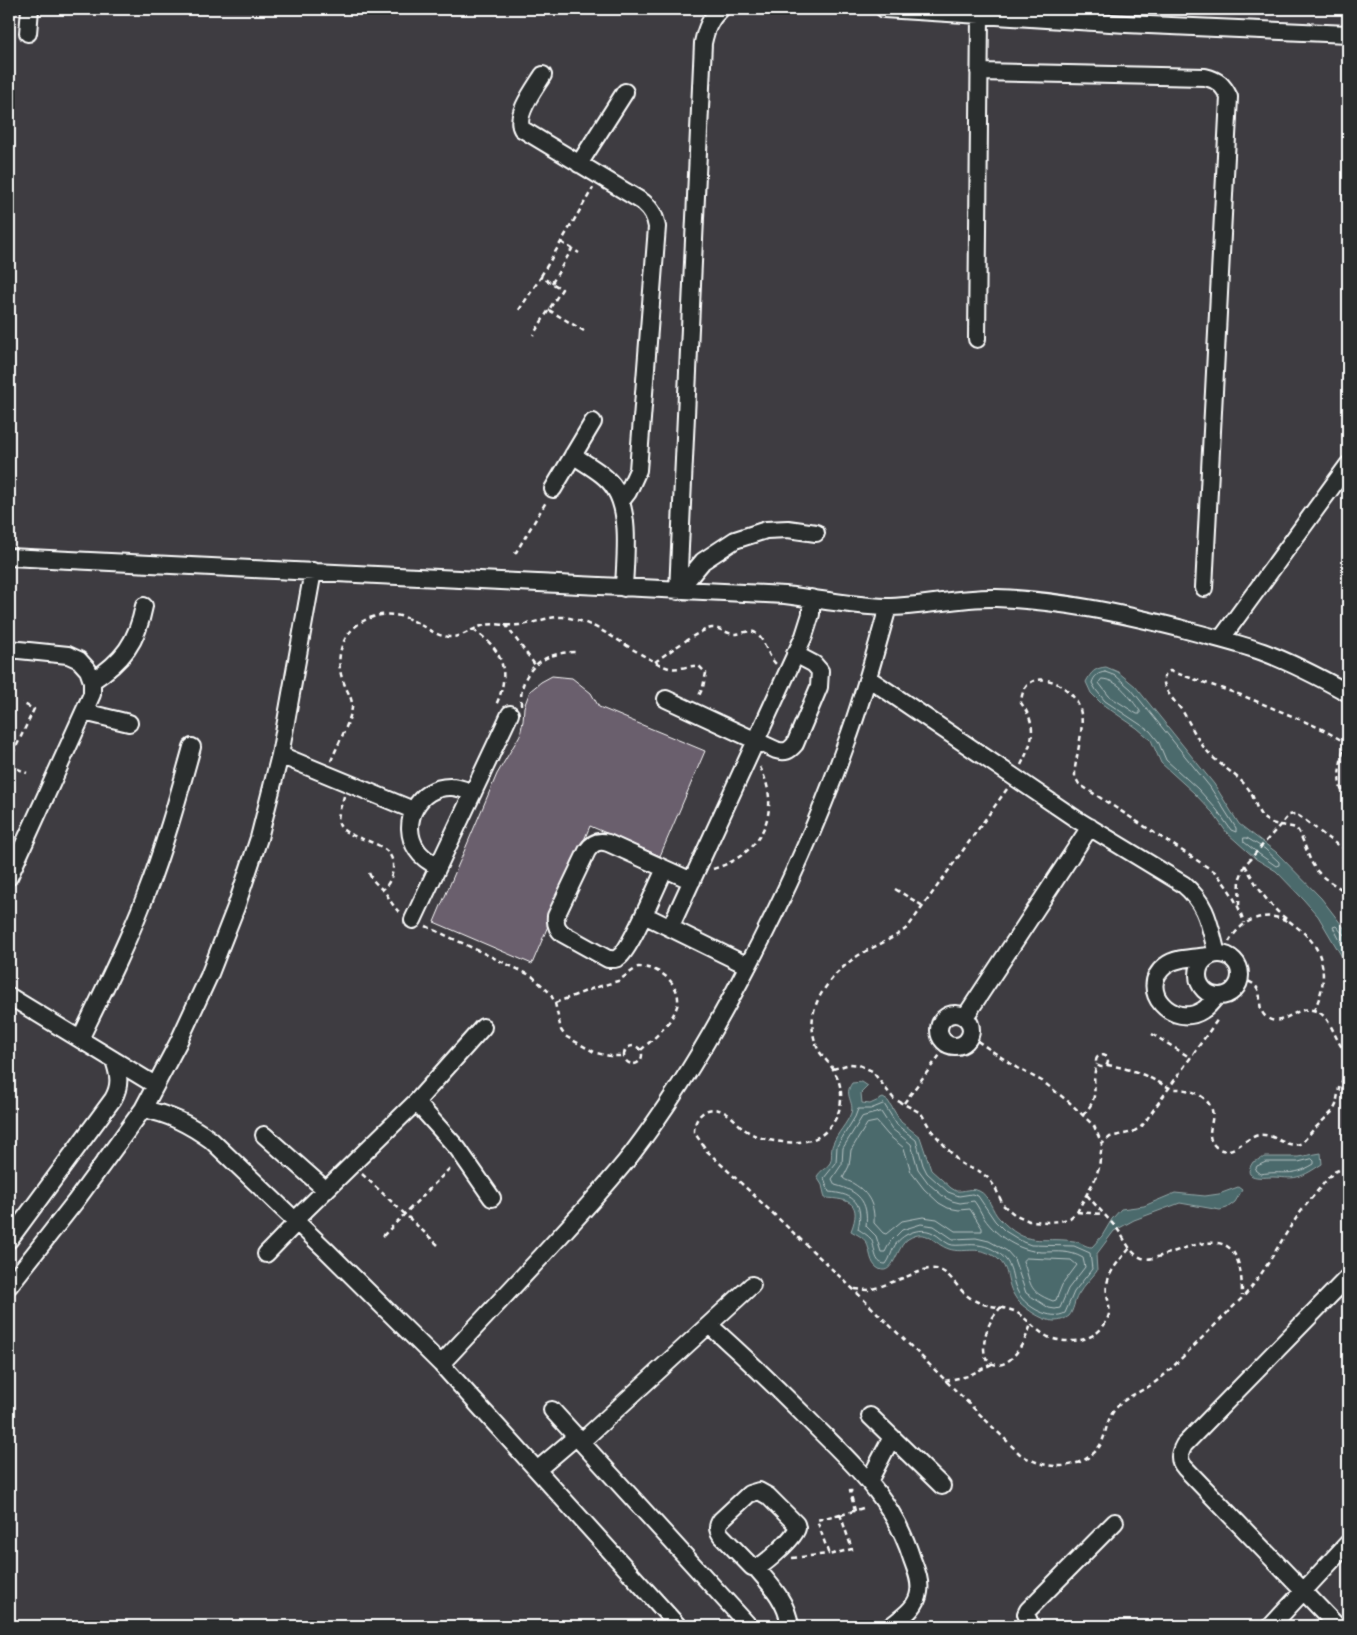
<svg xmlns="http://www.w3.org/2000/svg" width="1357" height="1635" viewBox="0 0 1357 1635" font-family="Kalam,sans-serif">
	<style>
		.water { fill: #4b6a6c; stroke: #93a6a7 }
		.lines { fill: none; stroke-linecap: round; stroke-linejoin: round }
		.shore { stroke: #b7c3c4; stroke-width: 1 }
		.building { fill: #6b5e6d; stroke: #fff }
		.minor-casing { stroke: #fff; stroke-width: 20 }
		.path { stroke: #fff; stroke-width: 2.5; stroke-dasharray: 5 4; stroke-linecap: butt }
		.minor { stroke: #2a2d2e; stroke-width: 16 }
	</style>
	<rect width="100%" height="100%" fill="#3e3c41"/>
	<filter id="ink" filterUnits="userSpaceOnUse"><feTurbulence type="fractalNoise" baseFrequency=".02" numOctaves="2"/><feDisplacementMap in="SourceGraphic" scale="10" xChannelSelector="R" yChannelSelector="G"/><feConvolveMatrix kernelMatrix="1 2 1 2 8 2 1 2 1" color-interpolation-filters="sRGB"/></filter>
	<g filter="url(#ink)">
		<path class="water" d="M1106 667 1118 672 1135 686 1214 784 1239 824 1276 852 1321 898 1348 933V967L1318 916 1303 899 1276 871 1256 859 1227 833 1213 813 1194 793 1161 763 1151 740 1137 728 1102 704 1091 693 1086 682C1091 672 1095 668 1106 667Z
			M862 1082 868 1086 861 1093 862 1103 870 1104 883 1098 888 1101 901 1122 920 1137 931 1170 951 1188 956 1191C964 1192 971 1187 979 1191 989 1195 992 1211 999 1218 1028 1249 1039 1236 1074 1241 1081 1242 1085 1247 1092 1247L1102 1236 1112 1219 1121 1209 1144 1206 1175 1193 1205 1196 1219 1194 1238 1187 1242 1190 1235 1202 1227 1208 1220 1210 1180 1203 1134 1220 1114 1231 1096 1255 1097 1271C1091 1279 1083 1286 1078 1295 1074 1301 1074 1310 1069 1316 1065 1319 1060 1321 1055 1321 1047 1321 1040 1317 1033 1313 1026 1308 1018 1303 1014 1295 1005 1280 1011 1267 994 1256 976 1245 964 1254 949 1249 933 1244 928 1227 908 1239 896 1247 894 1276 879 1269 869 1264 871 1250 866 1242 863 1237 856 1234 851 1231 862 1203 850 1199 825 1198L822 1185 817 1177C819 1171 826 1169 830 1163 833 1157 830 1150 833 1144 837 1133 847 1124 851 1113 855 1102 843 1095 852 1083Z
			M1321 1153 1322 1164C1314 1169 1306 1175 1297 1177 1290 1179 1281 1177 1273 1177 1263 1177 1240 1181 1253 1162L1265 1157H1298Z"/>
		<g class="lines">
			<path class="shore" d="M1105 672 1116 676 1131 689 1210 787 1236 828V832L1231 830 1217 810 1198 789 1166 760 1158 741 1150 731 1105 701 1096 690 1092 683C1094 676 1098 673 1105 672Z
				M1102 679C1120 680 1130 698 1140 711V714H1137L1109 696 1099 683Z
				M1244 838H1247L1265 849 1279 862V865L1276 866 1259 854 1244 842Z
				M1348 936 1343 934 1336 926 1333 927 1348 956
				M884 1104 897 1125 916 1140 923 1165 927 1173 948 1192 959 1196 972 1194 978 1196 995 1221 1005 1231 1023 1242 1031 1245 1074 1246 1090 1253 1092 1269 1074 1292 1065 1313C1051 1321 1026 1307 1019 1294 1009 1278 1016 1264 997 1252 987 1245 976 1244 964 1245 959 1245 953 1246 949 1244 943 1241 939 1236 933 1233 920 1226 901 1234 894 1247 891 1253 890 1259 886 1264 873 1264 876 1248 871 1239 868 1235 862 1232 858 1229 864 1204 855 1194 829 1192L824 1178 836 1163 837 1146 855 1117 858 1109H870Z
				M881 1112 892 1129 911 1144 918 1169 929 1184 944 1197 952 1201 960 1203 974 1201C978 1206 981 1213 984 1218 997 1237 1019 1251 1042 1252 1058 1252 1069 1250 1083 1258L1085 1267 1068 1289 1060 1308 1055 1309 1049 1308 1026 1293 1014 1259 1007 1251 989 1241 976 1238 953 1239 934 1226 921 1224 902 1230 890 1242 885 1252H881L876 1236 866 1226C869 1201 858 1191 835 1185L832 1179 842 1164 843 1148 862 1117Z
				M877 1122 888 1135 904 1148 911 1172 924 1189 939 1203 948 1208 959 1210 970 1209 982 1228V1231H955L937 1219 923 1217 902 1221 886 1234 883 1233 874 1223C875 1206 869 1193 854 1184 850 1181 846 1181 843 1178L849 1166 851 1150 867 1124Z
				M1312 1159 1314 1161V1164C1291 1178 1284 1170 1260 1174L1255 1170 1257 1166 1266 1162H1298Z
				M1026 1258 1071 1260 1077 1265 1062 1285 1056 1300 1053 1301C1026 1291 1032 1283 1023 1261Z"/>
		</g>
		<path class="building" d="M552 676 572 678 591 693 599 707 705 751 660 856 590 826 532 964 434 922 497 774 520 735 523 721 524 707 530 691 541 682Z"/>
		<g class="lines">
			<g class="minor-casing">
				<path id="minor" d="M884 9 1126 24 1348 34
					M28 33 30 9
					M979 72 1205 77C1218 80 1223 85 1229 97L1204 588
					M543 75C535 88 514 115 522 129L643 202C652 210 655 216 657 227L638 470 628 492 621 501
					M579 164 625 92
					M977 339 980 14
					M573 455C587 465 606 474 615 489 631 514 625 559 624 588
					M553 489 593 422
					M9 557 785 595C818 599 852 606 886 607 923 607 959 597 996 598 1058 600 1119 613 1179 628 1207 636 1235 642 1263 652 1292 663 1321 678 1348 693
					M678 591 703 43C706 29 710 18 721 9
					M678 591 703 561 735 540 766 530 788 529 816 533
					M1221 639 1348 465
					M9 649 68 655 79 660 88 670 92 681V694L9 877
					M868 678 1076 819 1183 884C1208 905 1209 924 1217 954
					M92 681C123 661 137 642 144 606
					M666 699 776 750C785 753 789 751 795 744L819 687 820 671 814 664 795 654
					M84 712 129 723
					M280 755 413 810
					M438 867C430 862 422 858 417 850 399 824 418 786 451 787 459 787 465 790 473 793
					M665 869C657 885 630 950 619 957 616 960 612 959 608 959L563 934C557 929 555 924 556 916L587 851C592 843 598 840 608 843L692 881
					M644 915 748 966
					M413 920 510 714
					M670 928 804 636 811 614V598
					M1198 975a21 21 0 1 1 42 0a21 21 0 1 1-42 0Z
					M1209 956C1195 958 1176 957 1165 966 1136 989 1173 1030 1203 1010 1208 1007 1212 1001 1216 997
					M9 996 155 1085
					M939 1030a16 16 0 1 1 32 0a16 16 0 1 1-32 0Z
					M965 1017 1090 827
					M80 1039C103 992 126 946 145 897 164 848 178 798 192 747
					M416 1102 458 1149 492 1198
					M143 1109C169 1114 189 1124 211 1140L326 1250 441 1364 678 1626
					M264 1135 326 1190
					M295 1220 416 1102 483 1027
					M9 1240 113 1099C121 1085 119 1075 114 1060
					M266 1254 297 1222
					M9 1286 75 1202 143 1109 178 1043 209 976 236 907 259 838 280 755 313 571
					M709 1325C743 1355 775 1386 806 1417 851 1463 892 1495 912 1559 916 1570 921 1581 919 1592 917 1608 902 1617 891 1626
					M441 1364C475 1328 508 1292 542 1256 572 1223 603 1190 631 1155 673 1100 708 1042 740 981 781 904 817 826 846 744 863 699 875 653 888 607
					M552 1410 749 1626
					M870 1416 942 1486
					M581 1442 752 1285
					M537 1470 577 1436
					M869 1481 892 1437
					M759 1491 768 1496 796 1524 797 1528C795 1537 766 1564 756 1568L752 1567 721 1535C717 1529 717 1526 721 1520L749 1494Z
					M756 1568C771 1585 787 1602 790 1626
					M1031 1626 1026 1614 1028 1610 1115 1522
					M1271 1626 1348 1543
					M1337 1626 1185 1468C1178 1460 1179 1454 1184 1445L1348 1277"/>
			</g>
			<path class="path" d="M561 242 579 253
				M541 276 593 188
				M552 283 572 249
				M519 310 541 277 562 289 533 335
				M549 310 584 331
				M515 554 546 502
				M505 624 535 665
				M473 630C503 648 511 673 496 705
				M655 662C666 654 700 629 712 628 721 628 727 634 735 634 743 634 750 628 757 634 765 641 767 655 776 664
				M521 705C521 700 521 694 522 689 528 662 551 652 576 652
				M1345 742C1341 763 1333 784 1348 801
				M1348 744 1322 729 1292 716 1241 695 1170 671C1165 673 1163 677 1164 683 1166 694 1177 703 1183 712 1191 725 1197 740 1207 751 1219 765 1236 774 1247 787 1256 797 1255 813 1266 820 1275 826 1286 825 1296 828 1306 841 1307 861 1319 873 1327 882 1339 886 1348 894
				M331 761C337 746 350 722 352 708 353 698 347 692 344 683 337 668 338 649 347 636 361 615 389 609 411 620 423 625 435 636 449 637 462 638 472 628 485 625 496 623 507 626 519 625 534 624 547 616 563 617 595 621 621 644 648 658 655 662 662 666 669 668 680 670 689 665 699 666L706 673 703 687 698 698
				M9 762 34 709 22 703
				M9 765 27 773
				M1021 765C1033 741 1038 726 1021 703 1023 661 1076 682 1081 714 1084 727 1077 754 1075 768V777L1079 784 1215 872C1229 888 1238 903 1244 923
				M1007 789 908 927C895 938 881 943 866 951 847 961 830 978 820 996 811 1012 810 1030 817 1047 820 1055 828 1061 833 1069 847 1091 843 1120 820 1136 802 1147 764 1143 747 1131 739 1126 733 1116 724 1112 708 1103 694 1116 694 1132L707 1151 853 1289 1020 1454C1039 1466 1062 1471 1084 1460 1112 1444 1100 1425 1117 1407 1129 1394 1145 1391 1158 1380 1170 1371 1180 1359 1191 1349 1208 1332 1225 1315 1242 1298 1264 1275 1277 1246 1295 1220 1305 1205 1317 1192 1328 1178L1334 1172 1348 1166
				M344 796C342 805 335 818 340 826 350 843 401 838 392 874 390 881 388 885 382 890
				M1245 865C1254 881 1263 897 1276 910 1285 919 1297 926 1306 935 1327 955 1327 985 1314 1010
				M713 869C761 855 783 812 760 767
				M369 873C373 883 381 887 387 895 391 902 394 907 399 912
				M895 889 923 906
				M1239 905 1240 878 1245 865 1289 815 1295 814C1314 824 1328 842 1348 850
				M426 926 532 976 550 993 555 1003 561 1030 565 1036 596 1053 610 1056H624
				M1229 942C1241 920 1264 910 1287 921
				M1240 979C1271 985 1253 1004 1265 1016 1282 1032 1296 1001 1318 1012 1332 1018 1335 1043 1348 1055
				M555 1003 594 988 618 981 638 967C644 967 651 968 657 971 671 977 683 994 676 1009 670 1025 653 1039 641 1050
				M1152 1034 1191 1058
				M970 1036 1017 1068 1042 1081 1069 1102 1094 1126 1102 1144
				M624 1055a9 9 0 1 1 18 0a9 9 0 1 1-18 0Z
				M1096 1061a6 6 0 1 1 12 0a6 6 0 1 1-12 0Z
				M1107 1065C1119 1067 1130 1069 1141 1074 1150 1077 1159 1083 1168 1087 1171 1089 1175 1089 1179 1089 1193 1090 1207 1096 1212 1110 1215 1122 1204 1136 1215 1146 1230 1160 1245 1137 1259 1135 1276 1133 1286 1150 1302 1143L1313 1130 1333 1111 1336 1105 1339 1088 1348 1069
				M833 1069 850 1064 859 1065 872 1071 894 1099 921 1113 931 1130 959 1162 967 1167 979 1171 988 1178 995 1187 1003 1205 1014 1214 1029 1221 1047 1222 1061 1221 1070 1218 1077 1212 1095 1179 1099 1167 1102 1144 1110 1137 1133 1132 1142 1126 1218 1019
				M904 1103 948 1044
				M1083 1115C1103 1094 1089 1086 1097 1064
				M362 1174 439 1246
				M1087 1195C1097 1207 1108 1218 1118 1230 1125 1239 1130 1254 1142 1258 1150 1260 1157 1257 1164 1255 1180 1250 1200 1241 1216 1243 1241 1244 1242 1278 1242 1296
				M1077 1212 1103 1214
				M383 1236 452 1166
				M855 1289 868 1290 879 1287 924 1270C950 1263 953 1288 972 1299 984 1307 1001 1306 1014 1311 1027 1318 1035 1330 1048 1337 1070 1346 1102 1341 1109 1314 1111 1305 1105 1294 1107 1284 1110 1269 1121 1259 1130 1248
				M1001 1307C997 1312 992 1317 990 1323 985 1332 979 1357 991 1363 1010 1373 1027 1338 1031 1324
				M945 1381 968 1376 992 1364
				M855 1511 850 1491H856
				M840 1514 852 1549 829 1555 817 1520Z
				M841 1515 863 1508
				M792 1558 829 1554"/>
			<use href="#minor" class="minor"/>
		</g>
	</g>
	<rect width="1357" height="1635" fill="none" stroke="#2a2d2e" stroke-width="30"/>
	<rect x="15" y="15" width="1327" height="1605" fill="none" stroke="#fff" stroke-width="2" filter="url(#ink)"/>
</svg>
